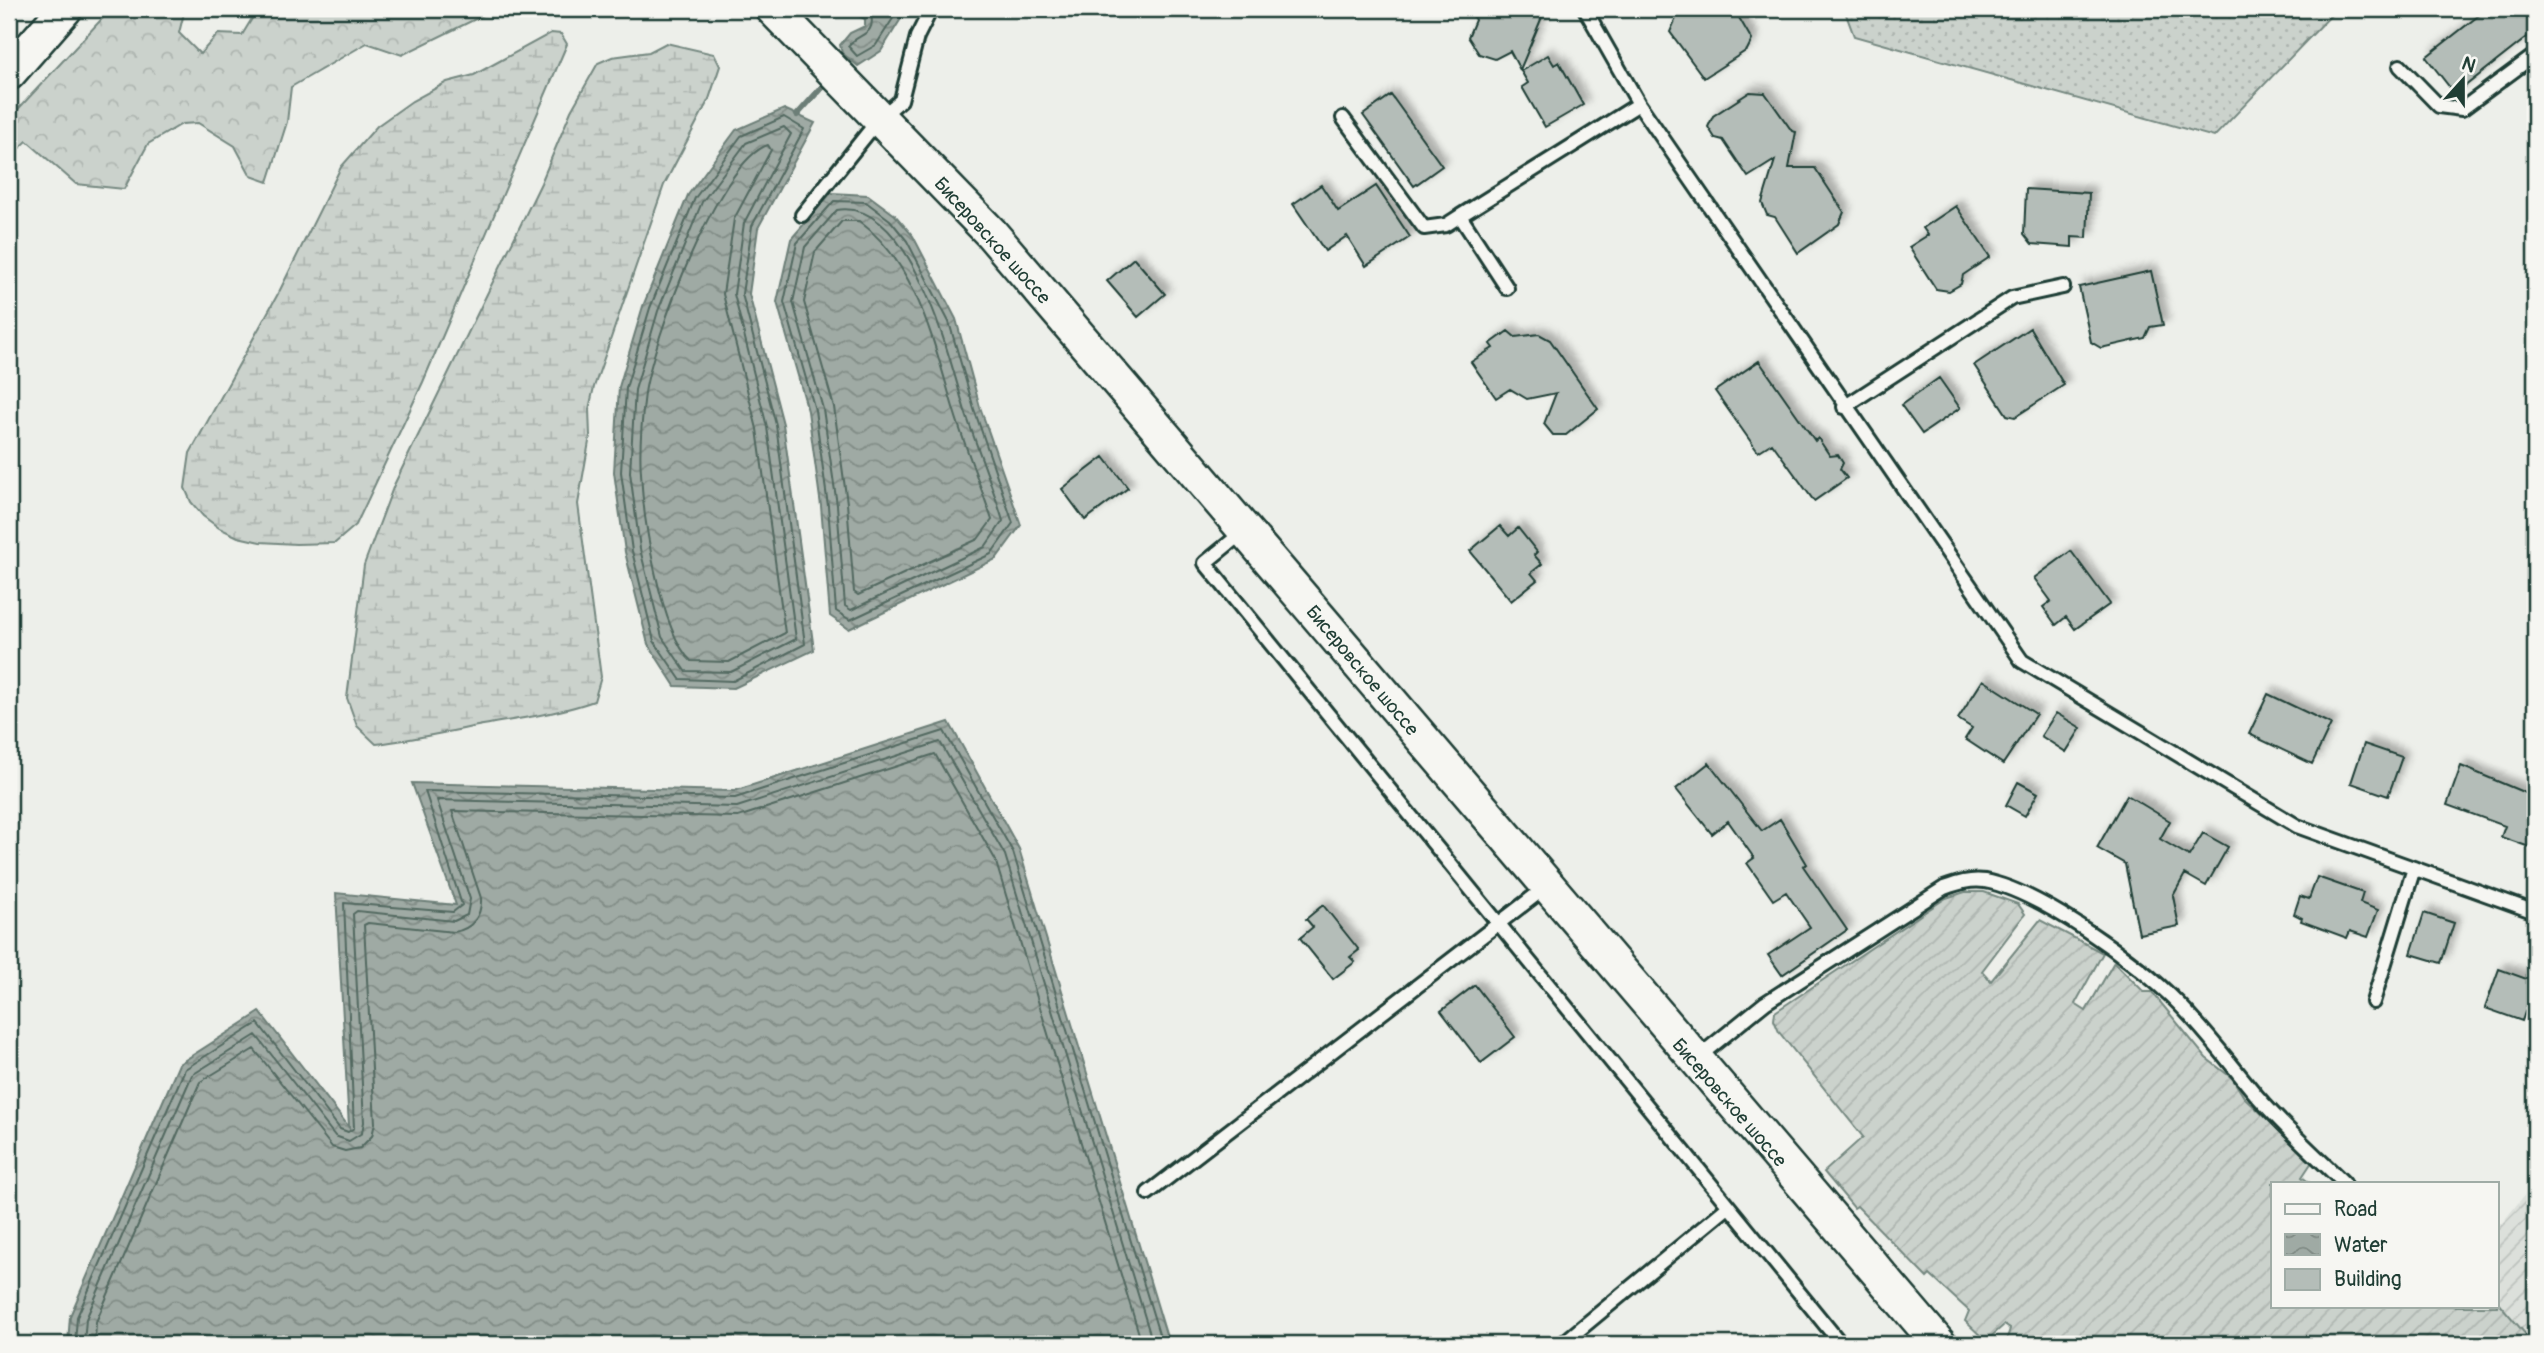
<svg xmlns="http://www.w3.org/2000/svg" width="2544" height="1353" viewBox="0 0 2544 1353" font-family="Pangolin,sans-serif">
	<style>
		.industrial { fill: url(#industrial-furrows) }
		.grass { fill: url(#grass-dots); stroke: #758880; stroke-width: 2 }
		.forest { fill: url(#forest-crowns); stroke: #758880; stroke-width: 2 }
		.wetland { fill: url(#wetland-marsh); stroke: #758880; stroke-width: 2 }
		.garden { fill: url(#garden-furrows); stroke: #758880; stroke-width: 2 }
		.water { fill: url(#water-waves); stroke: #6c7e77; stroke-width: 2 }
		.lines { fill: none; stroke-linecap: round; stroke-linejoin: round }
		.shore { stroke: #526961; stroke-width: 2 }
		.stream { stroke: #6c7e77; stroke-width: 6 }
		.building { fill: #b4bdb8; stroke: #1f3d34; stroke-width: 2; filter: url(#shadow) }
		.service-casing { stroke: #1f3d34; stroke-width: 18 }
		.secondary-casing { stroke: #1f3d34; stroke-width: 38 }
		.service { stroke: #f6f6f2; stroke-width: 12 }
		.secondary { stroke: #f6f6f2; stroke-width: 33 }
		.labels { text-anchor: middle; stroke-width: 5; stroke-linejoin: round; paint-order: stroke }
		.street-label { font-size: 19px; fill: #1f3d34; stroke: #f6f6f2 }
	</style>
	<defs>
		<pattern id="industrial-furrows" width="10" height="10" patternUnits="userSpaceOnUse" patternTransform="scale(1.75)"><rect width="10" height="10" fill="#dce0db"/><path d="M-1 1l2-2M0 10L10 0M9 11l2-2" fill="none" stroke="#bcc1bd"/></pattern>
		<pattern id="grass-dots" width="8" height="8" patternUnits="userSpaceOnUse" patternTransform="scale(1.75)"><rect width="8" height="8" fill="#cbd2cc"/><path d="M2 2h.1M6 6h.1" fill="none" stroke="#aeb5b0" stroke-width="1.8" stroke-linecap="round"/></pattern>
		<pattern id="forest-crowns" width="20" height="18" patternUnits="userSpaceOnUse" patternTransform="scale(1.75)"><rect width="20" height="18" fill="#cbd2cc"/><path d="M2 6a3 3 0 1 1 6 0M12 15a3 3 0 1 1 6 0" fill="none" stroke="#aeb5b0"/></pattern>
		<pattern id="wetland-marsh" width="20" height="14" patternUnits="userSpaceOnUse" patternTransform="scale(1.75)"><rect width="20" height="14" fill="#cbd2cc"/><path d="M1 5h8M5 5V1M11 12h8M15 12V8" fill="none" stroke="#aeb5b0"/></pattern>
		<pattern id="garden-furrows" width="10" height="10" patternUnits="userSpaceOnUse" patternTransform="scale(1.75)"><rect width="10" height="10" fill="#cbd2cc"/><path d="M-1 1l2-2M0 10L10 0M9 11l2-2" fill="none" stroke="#aeb5b0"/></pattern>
		<pattern id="water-waves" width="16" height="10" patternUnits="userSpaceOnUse" patternTransform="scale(1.75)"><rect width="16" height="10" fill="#9faaa4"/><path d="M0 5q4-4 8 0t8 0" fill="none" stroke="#818c86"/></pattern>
		<filter id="shadow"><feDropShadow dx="6" dy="-6" stdDeviation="3.5" flood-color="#0004"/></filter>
	</defs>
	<rect width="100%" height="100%" fill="#edefea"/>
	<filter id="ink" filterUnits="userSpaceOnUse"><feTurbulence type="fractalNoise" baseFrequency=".0143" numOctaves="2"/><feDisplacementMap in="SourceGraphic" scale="14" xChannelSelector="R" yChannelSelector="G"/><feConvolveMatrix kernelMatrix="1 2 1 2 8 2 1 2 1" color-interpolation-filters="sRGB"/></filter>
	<g filter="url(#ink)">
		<path class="industrial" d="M2535 1182V1344L2497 1301V1223H2502Z"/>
		<path class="grass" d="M1844 9H2337L2214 137 1854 36Z"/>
		<path class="forest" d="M111 9H185L179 33 200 54 218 34 242 35 253 17 262 9H496L402 55 367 43 291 87 287 122 268 182 251 176 235 146 198 123 182 124 148 144 124 189 76 184 27 141 9 158V119Z"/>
		<path class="wetland" d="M551 33 561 34 567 44 423 382 356 525 335 543 296 544 260 542 238 537 219 528 203 516 191 502 185 488 190 453 279 292 341 167 377 126 412 101 447 82 474 75Z
			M666 43 714 54 720 66 709 99 664 185 594 387 589 409 590 436 578 504 601 677 594 701C557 714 521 718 483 725 446 732 412 740 376 744L357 726 347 698 364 565 394 485 541 183 571 111 598 63 612 57 649 52Z"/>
		<path class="garden" d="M1965 892H1984L2018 904 2025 914 1982 971 1991 981 2040 920 2103 953 2075 1004 2086 1011 2114 962 2144 992H2152L2206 1058 2232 1078 2244 1097 2312 1162 2302 1177 2310 1183H2273V1306H2497V1301L2534 1344H2005L2010 1329 2004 1325 1986 1341 1965 1321 1969 1311 1930 1275 1927 1278 1857 1206 1854 1208 1824 1172 1863 1137 1779 1032 1774 1020 1775 1012 1946 898Z"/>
		<path class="water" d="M844 9H907L881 51 858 66 842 53 840 45 850 33 865 26V19L857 15 845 16Z
			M784 109 815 123 758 228 749 294 783 424 814 650 734 688 675 686 648 644 625 552 614 472 619 387 643 306 688 195 736 130Z
			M831 193 868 195 895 215 913 236 956 319 980 407 1021 525 996 559 849 629 830 616 821 506 808 411 777 302 791 239Z
			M949 722 1019 849 1169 1344H68L70 1316 179 1064 260 1012 349 1127 336 893 456 905 412 783 734 791Z"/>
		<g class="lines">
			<path class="shore" d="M861 9 871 15C876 36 858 33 848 46L857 56 876 45 899 9
				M784 117 804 129 752 226 742 294 776 425 805 644 733 681 680 679 654 641 632 551 621 472 626 388 650 308 695 198 741 136Z
				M784 127 791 134 744 223 734 294 767 427 796 639 731 672 685 671 662 637 640 549 630 472 635 390 658 311 702 202 746 143Z
				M768 145 771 150 734 219 723 294 757 429 785 633 729 662 691 661C660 631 643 517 641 473 639 448 642 417 645 393 653 341 718 161 768 145Z
				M834 201 866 202 890 220 907 241 949 322 974 409 1013 523 991 554 850 620 836 611 828 506 815 410 784 302 797 243Z
				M837 210C912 198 949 358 965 411 977 448 992 484 1003 521L985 547 851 610 845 606 837 505 823 409 793 302 805 247Z
				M842 221H859C919 266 934 346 955 414 966 449 980 484 992 520L978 539 858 595 854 592 847 503 834 407 804 302 815 252Z
				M75 1344 77 1317 185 1069 258 1023 340 1129 348 1132 354 1128 344 903 453 912 462 905 425 791 735 798 944 731 1013 852 1162 1344
				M84 1344 86 1319 192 1075 256 1035 335 1136 349 1141 362 1133 364 1122 353 914 357 911 454 921 467 915 470 899 437 800 737 807 940 742 1005 855 1153 1344
				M95 1344 96 1322 200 1082 254 1049 332 1147 345 1151 360 1148 372 1136 375 1123 364 925 368 923 454 932C472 929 482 916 481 898L452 811 738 817 935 754 995 859 1142 1344"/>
			<path class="stream" d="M797 115 822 87"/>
		</g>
		<path class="building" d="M1481 9H1537L1542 17 1520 70 1510 51 1495 59 1479 54 1468 37 1475 20 1472 14Z
			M1680 9H1734L1752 40 1747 50 1704 78 1670 32Z
			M2487 9H2535V31L2455 94 2426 57Z
			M1548 55 1554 65 1559 62 1583 105 1545 127 1522 87 1528 83 1521 71Z
			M1750 92 1765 93 1792 131 1796 132 1789 168H1815L1844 212 1839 224 1798 253 1775 217 1767 215 1762 203 1775 160 1748 177 1723 140 1715 138 1708 127 1713 116Z
			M1391 95 1442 166 1414 186 1363 115Z
			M1321 185 1338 211 1376 186 1410 237 1366 266 1347 236 1325 251 1293 204Z
			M2026 189 2089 193 2087 238 2072 237V247L2032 244 2024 234Z
			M1956 206 1990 257 1963 275 1961 284 1949 291 1936 289 1909 247 1928 235 1923 228Z
			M1134 258 1165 294 1138 317 1107 281Z
			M2151 271 2163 325 2150 327 2145 338 2101 348 2091 342 2079 287Z
			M2030 328 2064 385 2015 417 2007 415 1974 365Z
			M1508 331 1515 337 1539 334 1550 340 1598 409 1566 435H1553L1544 424 1556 393 1527 399 1510 389 1496 398 1471 362 1493 348 1490 344Z
			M1759 361 1815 441 1818 438 1830 456 1838 455 1843 463 1840 469 1847 478 1814 501 1772 443 1758 452 1715 391Z
			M1939 378 1960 408 1922 434 1901 405Z
			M1104 457 1128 488 1085 520 1062 489Z
			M1500 526 1509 536 1518 528 1537 552 1534 555 1542 564 1531 573 1537 580 1511 601 1470 551Z
			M2071 551 2110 604 2075 629 2066 617 2056 625 2043 607 2051 601 2034 578Z
			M1983 680 2036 714 2003 764 1965 739 1972 728 1958 719Z
			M2268 694 2331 724 2312 764 2249 734Z
			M2056 713 2081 728 2066 752 2041 736Z
			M2364 744 2402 757 2388 796 2351 783Z
			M1709 763 1762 831 1780 819 1807 864 1803 866 1847 930 1782 975 1768 955 1810 927 1786 892 1773 900 1747 863 1754 858 1728 821 1712 834 1676 789Z
			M2461 766 2535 797V849L2501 837 2505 826 2447 805Z
			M2018 782 2038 793 2025 816 2006 805Z
			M2127 795 2170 821 2160 839 2189 856 2203 833 2228 847 2206 886 2185 874 2173 896 2179 926 2139 934 2125 864 2097 848Z
			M2317 877 2363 893 2360 903 2378 910 2368 937 2350 931 2347 938 2301 921 2302 918 2294 914 2300 896 2309 899Z
			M1323 905 1359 950 1350 957 1355 962 1333 979 1300 938 1313 927 1306 919Z
			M2424 913 2454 923 2441 963 2411 954Z
			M2499 969 2535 982 2522 1021 2485 1008Z
			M1475 985 1515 1037 1481 1063 1441 1011Z"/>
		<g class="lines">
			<g class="service-casing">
				<path id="service" d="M1585 9 1639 104 2022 661 2297 826 2535 912
					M2400 66 2439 106 2462 109 2535 55
					M1343 118 1424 228 1446 225 1460 216
					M802 215 879 119 901 100 917 37 931 9
					M1507 288 1460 216 1639 104
					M1844 407 2012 298 2063 287
					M1244 531 1205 563 1841 1344
					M2373 1002 2414 868
					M1697 1058 1765 1003 1944 888C1958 883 1970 879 1985 881 2039 891 2139 963 2178 1003 2207 1032 2231 1065 2257 1096 2284 1127 2315 1155 2344 1183
					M1148 1193 1546 887
					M1562 1344 1728 1207"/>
			</g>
			<g class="secondary-casing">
				<path id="secondary" d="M773 9 991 233 1939 1344
					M9 73 65 9"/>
			</g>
			<use href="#service" class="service"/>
			<use href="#secondary" class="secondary"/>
		</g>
	</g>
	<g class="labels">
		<g class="street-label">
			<text transform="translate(993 240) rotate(48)" y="7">Бисеровское шоссе</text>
			<text transform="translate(1363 670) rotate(50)" y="7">Бисеровское шоссе</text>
			<text transform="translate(1730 1102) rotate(49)" y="7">Бисеровское шоссе</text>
		</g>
	</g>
	<rect width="2544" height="1353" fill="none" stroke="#f6f6f2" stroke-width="35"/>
	<rect x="18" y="18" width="2509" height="1318" fill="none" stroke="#1f3d34" stroke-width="2.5" filter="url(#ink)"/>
	<rect x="2271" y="1182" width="228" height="126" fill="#f6f6f2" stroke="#a0aca6" stroke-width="2"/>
	<rect x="2285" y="1204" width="35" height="10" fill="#f6f6f2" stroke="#a0aca6" stroke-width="2"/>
	<text x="2334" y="1216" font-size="21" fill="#1f3d34">Road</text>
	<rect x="2285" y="1234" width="35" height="21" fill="url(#water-waves)" stroke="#a0aca6" stroke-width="2"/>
	<text x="2334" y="1252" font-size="21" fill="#1f3d34">Water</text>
	<rect x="2285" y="1269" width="35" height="21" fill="#b4bdb8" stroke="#a0aca6" stroke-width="2"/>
	<text x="2334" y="1286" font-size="21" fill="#1f3d34">Building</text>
	<g transform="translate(2463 80) rotate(21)" stroke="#f6f6f2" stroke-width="5" paint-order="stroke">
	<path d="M0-5L12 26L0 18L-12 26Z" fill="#1f3d34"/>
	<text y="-10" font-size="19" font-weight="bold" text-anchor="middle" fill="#1f3d34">N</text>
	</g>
</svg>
